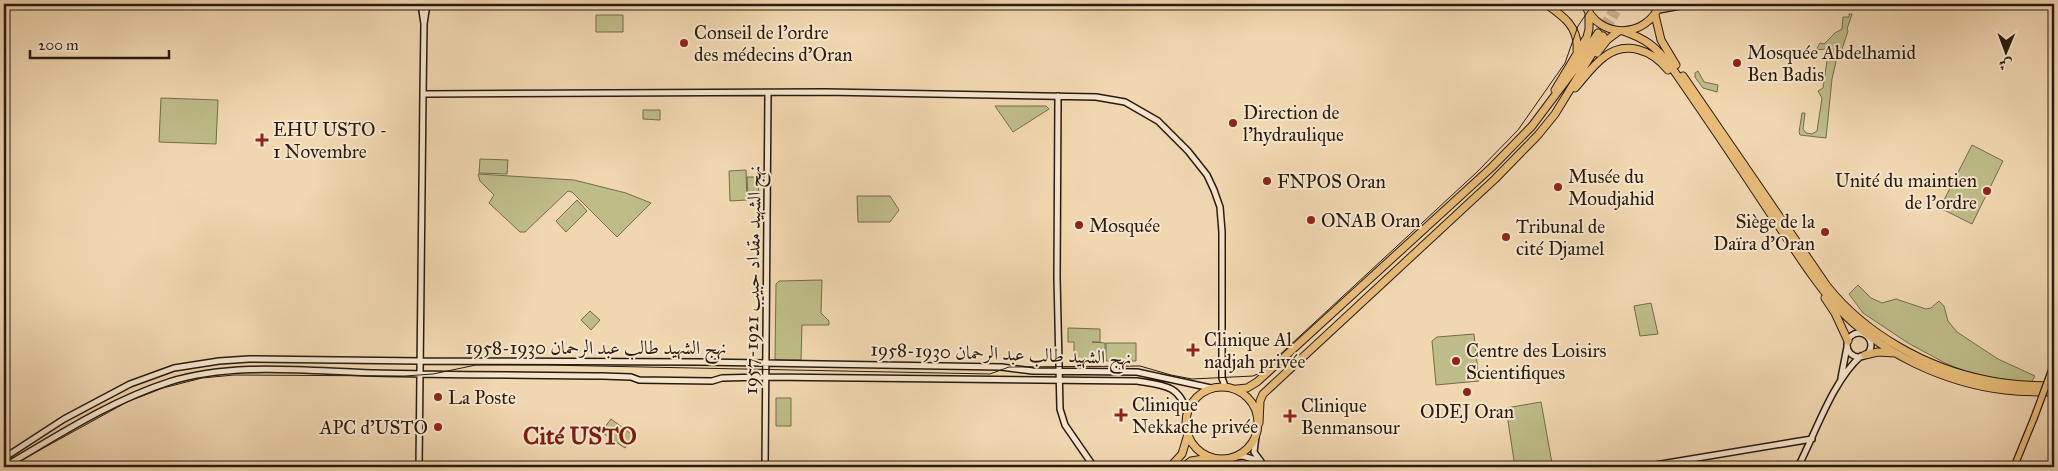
<svg xmlns="http://www.w3.org/2000/svg" width="2058" height="471" viewBox="0 0 2058 471" font-family="'IM FELL Great Primer',Amiri,serif">
	<style>
		.green { fill: #bebd88; stroke: #746c4c }
		.lines { fill: none; stroke-linecap: round; stroke-linejoin: round }
		.highway-tunnel { stroke: #c9b190; stroke-width: 7; stroke-dasharray: 7 3.5; stroke-linecap: butt }
		.secondary-casing { stroke: #291b0f; stroke-width: 8 }
		.primary-casing { stroke: #291b0f; stroke-width: 8 }
		.highway-casing { stroke: #291b0f; stroke-width: 9 }
		.secondary { stroke: #f6e5cc; stroke-width: 5 }
		.primary { stroke: #e8bc78; stroke-width: 5.5 }
		.highway { stroke: #e8bc78; stroke-width: 7 }
		.tram { stroke: #291b0f; stroke-width: 1 }
		.primary-bridge-casing { stroke: #291b0f; stroke-width: 8; stroke-linecap: butt }
		.primary-bridge { stroke: #e8bc78; stroke-width: 5.5 }
		.poi-dot { fill: #8f2418; stroke: #f6e5cc; stroke-width: 2 }
		.labels { text-anchor: middle; stroke-width: 4; stroke-linejoin: round; paint-order: stroke }
		.poi-label { font-size: 19px; fill: #291b0f; stroke: #f6e5cc; text-anchor: start }
		.street-label { font-size: 19px; fill: #291b0f; stroke: #f6e5cc }
		.district-label { font-size: 24px; font-weight: bold; fill: #7a1f14; stroke: #f6e5cc }
	</style>
	<rect width="100%" height="100%" fill="#f1d7b0"/>
	<filter id="stains"><feTurbulence type="fractalNoise" baseFrequency=".004" numOctaves="4"/><feColorMatrix values="0 0 0 0 .2 0 0 0 0 .09 0 0 0 0 .02 0 0 0 .5 -.17"/></filter>
	<radialGradient id="worn" r=".72"><stop offset=".6" stop-color="#630" stop-opacity="0"/><stop offset="1" stop-color="#630" stop-opacity=".3"/></radialGradient>
	<path class="green" d="M1849 14H1852L1847 29 1848 31 1841 52 1838 53 1832 79 1826 138 1800 135 1799 132 1802 113H1805L1803 129 1806 133 1812 134 1817 131 1822 98 1818 91 1823 88 1828 54 1825 49 1816 50 1820 43 1824 44 1835 33 1842 29 1843 17H1849Z
		M596 15H623V32H596Z
		M1698 71 1704 82 1718 85 1717 92 1703 88 1695 77V73Z
		M161 98 218 100 216 144 159 142Z
		M995 106H1046L1049 109 1013 132Z
		M643 110H660V120L643 119Z
		M1972 145 2003 161 1972 224 1940 208Z
		M480 159 508 160 507 174 479 173Z
		M746 170 747 200 730 201 729 171Z
		M478 174 574 180 626 193 651 203 617 237 572 192 568 191 525 232H520L489 203 494 195 480 181Z
		M747 177H758L759 198H748Z
		M857 196H890L899 210 890 222H858Z
		M577 200 587 211 566 232 556 221Z
		M822 280 821 313 829 321V325H802L801 360H775L776 284 779 281Z
		M1858 285 1871 298 1882 303 1896 299 1926 309 1931 308 1939 301 1944 306 1948 321 1957 332 1998 359 2035 376 2031 383 1975 375 1945 363 1908 343 1863 313 1849 294Z
		M1651 303 1658 334 1640 336 1634 306Z
		M590 311 600 320 591 330 581 320Z
		M1068 328 1100 329V342H1092L1105 343V360L1074 361V342H1068Z
		M1474 334 1479 381 1436 385 1432 341 1437 337Z
		M1106 343H1136V361H1106Z
		M776 398H791V426H776Z
		M1541 402 1552 463 1515 467 1506 408Z
		M611 419 634 436 625 448 601 432Z"/>
	<g class="lines">
		<path class="highway-tunnel" d="M1598 33 1616 4
			M1603 36 1622 4"/>
		<g class="secondary-casing">
			<path id="secondary" d="M421 4 424 24
				M423 94 826 92 1096 97 1125 102 1158 121 1188 151 1207 175 1214 190 1220 207 1222 232V378L1225 386
				M1058 96 1057 278 1060 409 1065 425 1094 467
				M1847 345a12 12 0 1 1 24 0a12 12 0 1 1-24 0Z
				M1841 378 1847 347
				M1256 436 1254 452 1265 467
				M1233 457 1243 456 1259 461
				M4 458 64 419 130 384 174 368 219 361 249 359 421 361 698 362 1001 367 1033 371 1137 372 1211 388
				M4 467C57 436 110 401 169 382 233 362 305 371 372 373 449 375 526 375 602 376L631 377 639 380 712 381 722 378 766 377 1137 381C1163 385 1181 385 1187 414
				M419 467 423 94 424 24 427 4
				M765 467 768 93
				M1643 467 1812 439
				M1798 467C1815 434 1833 380 1861 356"/>
		</g>
		<g class="primary-casing">
			<path id="primary" d="M2045 4H2054
				M1658 10 1680 6 1780 4
				M2014 467 2034 418"/>
		</g>
		<g class="highway-casing">
			<path id="highway" d="M1546 4C1563 16 1579 27 1577 50
				M1585 4C1598 40 1647 39 1660 4
				M1655 15 1661 40 1676 65
				M1623 31C1646 39 1655 46 1670 65 1704 114 1737 163 1770 213 1792 245 1812 279 1838 308 1880 353 1945 383 2005 390 2021 392 2038 392 2054 392
				M1597 53 1607 40 1619 31
				M1683 76 1827 286C1865 334 1926 368 1986 380 2008 385 2031 386 2054 386
				M1575 88C1584 78 1593 65 1604 57 1626 40 1652 50 1668 70
				M1555 90 1587 37 1589 29V12
				M1825 298 1835 313 1848 341
				M1865 355 1878 352 1894 353
				M1186 423a36 36 0 1 1 72 0a36 36 0 1 1-72 0Z
				M1237 389 1247 388 1257 382 1492 167 1532 126 1574 70 1598 33
				M1259 423 1260 401 1263 394 1495 179 1538 135 1555 114 1603 36
				M1170 467 1182 454 1188 434
				M1183 467 1191 461 1210 458"/>
		</g>
		<use href="#secondary" class="secondary"/>
		<use href="#primary" class="primary"/>
		<use href="#highway" class="highway"/>
		<path class="tram" d="M9 467 127 402 163 388 202 378 234 375 405 376 433 374 476 365H545L990 374 1009 367 1140 366 1171 375 1192 379 1253 376 1260 373 1477 172 1518 130 1565 63 1578 26 1593 4"/>
		<g class="primary-bridge-casing">
			<path id="primary-bridge" d="M2034 418 2054 364"/>
		</g>
		<use href="#primary-bridge" class="primary-bridge"/>
	</g>
	<g class="poi-dot">
		<circle cx="684" cy="43" r="5"/>
		<circle cx="1737" cy="63" r="5"/>
		<circle cx="1233" cy="123" r="5"/>
		<path d="M259.5 132.5h5v5h5v5h-5v5h-5v-5h-5v-5h5z"/>
		<circle cx="1267" cy="181" r="5"/>
		<circle cx="1558" cy="187" r="5"/>
		<circle cx="1987" cy="191" r="5"/>
		<circle cx="1311" cy="220" r="5"/>
		<circle cx="1079" cy="225" r="5"/>
		<circle cx="1825" cy="232" r="5"/>
		<circle cx="1506" cy="237" r="5"/>
		<path d="M1190.5 342.5h5v5h5v5h-5v5h-5v-5h-5v-5h5z"/>
		<circle cx="1456" cy="361" r="5"/>
		<circle cx="1467" cy="392" r="5"/>
		<circle cx="438" cy="397" r="5"/>
		<path d="M1118.5 407.5h5v5h5v5h-5v5h-5v-5h-5v-5h5z"/>
		<path d="M1287.5 408.5h5v5h5v5h-5v5h-5v-5h-5v-5h5z"/>
		<circle cx="438" cy="427" r="5"/>
	</g>
	<g class="labels">
		<g class="poi-label">
			<text x="694" y="39">Conseil de l'ordre<tspan x="694" dy="22">des médecins d'Oran</tspan></text>
			<text x="1747" y="59">Mosquée Abdelhamid<tspan x="1747" dy="22">Ben Badis</tspan></text>
			<text x="1243" y="119">Direction de<tspan x="1243" dy="22">l'hydraulique</tspan></text>
			<text x="273" y="136">EHU USTO -<tspan x="273" dy="22">1 Novembre</tspan></text>
			<text x="1568" y="183">Musée du<tspan x="1568" dy="22">Moudjahid</tspan></text>
			<text x="1977" y="187" text-anchor="end">Unité du maintien<tspan x="1977" dy="22">de l'ordre</tspan></text>
			<text x="1277" y="188">FNPOS Oran</text>
			<text x="1321" y="227">ONAB Oran</text>
			<text x="1815" y="228" text-anchor="end">Siège de la<tspan x="1815" dy="22">Daïra d'Oran</tspan></text>
			<text x="1089" y="232">Mosquée</text>
			<text x="1516" y="233">Tribunal de<tspan x="1516" dy="22">cité Djamel</tspan></text>
			<text x="1204" y="346">Clinique Al<tspan x="1204" dy="22">nadjah privée</tspan></text>
			<text x="1466" y="357">Centre des Loisirs<tspan x="1466" dy="22">Scientifiques</tspan></text>
			<text x="448" y="404">La Poste</text>
			<text x="1132" y="411">Clinique<tspan x="1132" dy="22">Nekkache privée</tspan></text>
			<text x="1301" y="412">Clinique<tspan x="1301" dy="22">Benmansour</tspan></text>
			<text x="1467" y="418" text-anchor="middle">ODEJ Oran</text>
			<text x="428" y="434" text-anchor="end">APC d'USTO</text>
		</g>
		<g class="street-label">
			<text transform="translate(752 280) rotate(-89)" y="7">نهج الشهيد مقداد حبيب 1921-1957</text>
			<text x="596" y="354">نهج الشهيد طالب عبد الرحمان 1930-1958</text>
			<text transform="translate(1001 353) rotate(2)" y="7">نهج الشهيد طالب عبد الرحمان 1930-1958</text>
		</g>
		<g class="district-label">
			<text x="580" y="444">Cité USTO</text>
		</g>
	</g>
	<rect width="2058" height="471" fill="none" stroke="#f1d7b0" stroke-width="20"/>
	<rect x="5" y="5" width="2048" height="461" fill="none" stroke="#291b0f" stroke-width="2.5"/>
	<rect x="10" y="10" width="2038" height="451" fill="none" stroke="#291b0f"/>
	<g transform="translate(2006 52) rotate(181)" stroke="#f6e5cc" stroke-width="4" paint-order="stroke">
	<path d="M0-4L9 19L0 12L-9 19Z" fill="#291b0f"/>
	<text y="-8" font-size="14" font-weight="bold" text-anchor="middle" fill="#291b0f">ش</text>
	</g>
	<path d="M30 50v8h139v-8" fill="none" stroke="#291b0f" stroke-width="2.5"/>
	<text x="38" y="50" font-size="15" fill="#291b0f" stroke="#f6e5cc" stroke-width="4" paint-order="stroke">200 m</text>
	<rect width="100%" height="100%" filter="url(#stains)"/>
	<rect width="100%" height="100%" fill="url(#worn)"/>
</svg>
